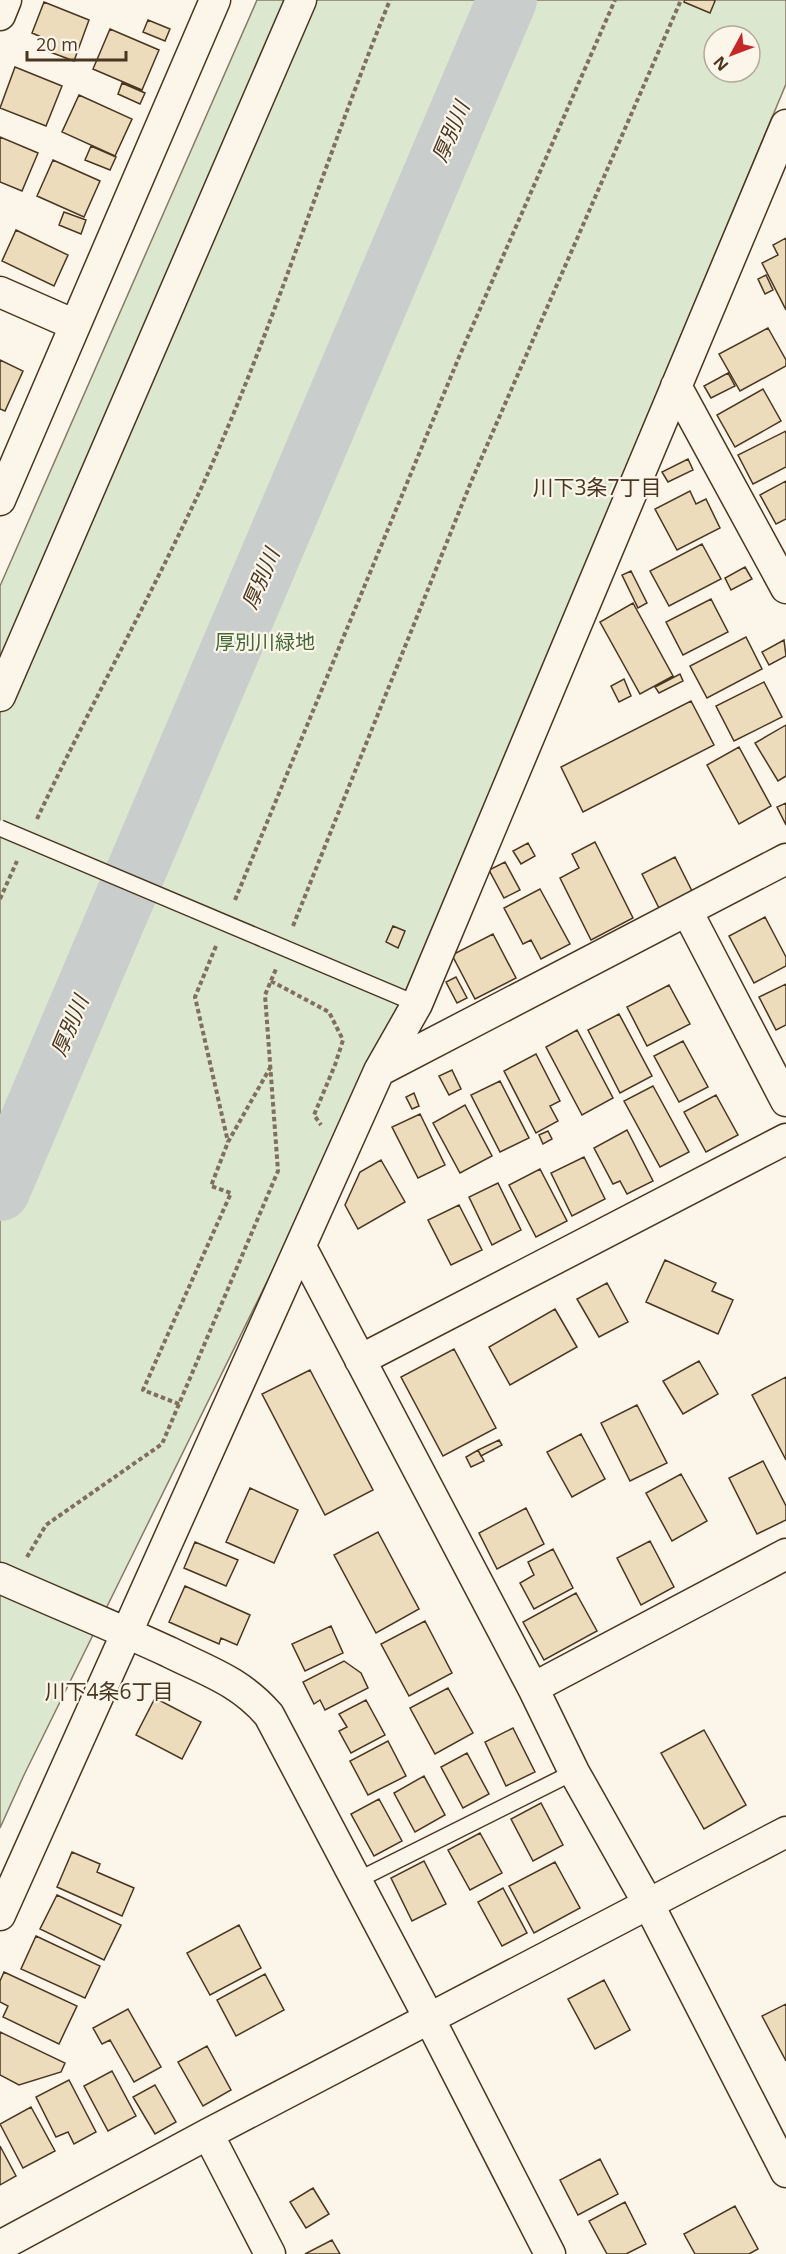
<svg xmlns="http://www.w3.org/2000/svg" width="786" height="2254" viewBox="0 0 786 2254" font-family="'Open Sans','Noto Sans JP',sans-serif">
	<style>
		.green { fill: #dce7d0; stroke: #887966; stroke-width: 1.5; fill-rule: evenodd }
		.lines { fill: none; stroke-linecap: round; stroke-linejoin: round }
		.river { stroke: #c9cecd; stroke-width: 60 }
		.building { fill: #ecdcbc; stroke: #4a3520; stroke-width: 1.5 }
		.service-casing { stroke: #4a3520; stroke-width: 18 }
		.minor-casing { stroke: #4a3520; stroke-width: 33 }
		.path { stroke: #7f6f5c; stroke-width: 4; stroke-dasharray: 4.5 3; stroke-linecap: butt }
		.service { stroke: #fbf6e9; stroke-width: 15 }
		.minor { stroke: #fbf6e9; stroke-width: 30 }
		.service-bridge-casing { stroke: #4a3520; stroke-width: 18; stroke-linecap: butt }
		.service-bridge { stroke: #fbf6e9; stroke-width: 15 }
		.labels { text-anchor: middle; stroke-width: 4.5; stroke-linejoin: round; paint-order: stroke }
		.park-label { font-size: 20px; fill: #436837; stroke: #fbf6e9 }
		.water-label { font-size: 21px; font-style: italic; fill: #4a3520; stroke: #fbf6e9 }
		.neighbourhood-label { font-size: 21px; fill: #4a3520; stroke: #fbf6e9 }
	</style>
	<rect width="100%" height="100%" fill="#fbf6e9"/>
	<path class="green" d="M257 0H786V84L390 1032 24 1775 0 1828V586ZM714 36H750V72H714Z"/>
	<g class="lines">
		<path class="river" d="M0 1191 507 0"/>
	</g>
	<path class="building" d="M685 0H714L715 1 710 13 684 2Z
		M44 2 89 20 74 61 42 49 46 39 32 33Z
		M148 20 170 29 165 41 143 32Z
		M110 29 159 50 142 90 93 69Z
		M15 67 62 86 46 126 0 108Z
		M122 83 145 93 140 104 118 94Z
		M79 95 132 119 115 156 62 132Z
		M0 137 38 153 22 191 0 182Z
		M91 146 116 157 110 170 85 160Z
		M53 160 100 181 84 217 37 196Z
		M64 212 86 220 81 234 59 225Z
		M16 230 68 255 54 286 2 261Z
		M786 238V310L762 263 778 255 773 245Z
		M766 275 773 290 765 294 758 279Z
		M768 328 786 360V366L740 391 719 354Z
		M0 360 23 371 5 411 0 409Z
		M728 373 735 386 711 398 704 386Z
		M763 389 781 421 735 447 717 415Z
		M786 431V467L753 484 738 455Z
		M688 459 693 470 668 482 662 472Z
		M786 481V519L776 524 760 495Z
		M690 491 696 504 706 499 720 528 677 550 655 509Z
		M702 544 721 579 669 606 650 571Z
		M745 567 752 579 731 590 725 578Z
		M631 571 647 603 638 608 622 575Z
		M711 599 728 632 683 655 666 622Z
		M633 603 673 676 640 694 600 622Z
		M746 637 762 669 707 698 690 666Z
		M784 640 786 656 769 665 762 652Z
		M680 674 683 681 659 693 655 687Z
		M624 679 631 696 619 702 611 686Z
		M764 682 782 717 734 741 716 706Z
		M691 701 714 745 583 812 561 767Z
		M786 725V776L778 781 755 743Z
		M739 747 771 806 739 824 707 765Z
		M786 803V825L777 807Z
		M595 842 633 918 591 940 560 878 579 868 572 854Z
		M528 843 535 856 521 864 513 851Z
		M675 857 694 895 661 912 642 874Z
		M505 862 520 890 504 898 489 870Z
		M540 889 570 944 541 959 531 940 523 944 504 908Z
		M765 917 786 957V966L754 983 729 936Z
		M393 926 405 931 398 948 386 942Z
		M493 934 516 978 475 999 452 955Z
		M456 977 467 998 457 1003 446 982Z
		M786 984V1025L776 1030 759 997Z
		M669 985 690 1024 647 1046 627 1007Z
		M619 1014 652 1076 620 1093 588 1030Z
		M577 1030 613 1098 582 1115 546 1047Z
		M683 1041 708 1087 679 1102 654 1056Z
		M536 1054 560 1101 550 1106 558 1121 536 1133 504 1071Z
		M452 1070 461 1089 449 1095 439 1076Z
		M500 1081 529 1138 500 1152 471 1095Z
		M653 1086 689 1152 660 1167 624 1101Z
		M414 1093 419 1106 412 1109 406 1097Z
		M716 1095 738 1135 706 1152 684 1112Z
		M465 1105 492 1156 460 1173 433 1123Z
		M420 1114 445 1165 418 1178 392 1127Z
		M627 1130 653 1181 627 1194 620 1181 613 1184 594 1148Z
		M548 1131 552 1139 543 1144 539 1135Z
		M584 1157 605 1199 572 1216 551 1173Z
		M381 1160 405 1202 358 1229 345 1205 360 1172Z
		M540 1169 567 1221 536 1237 509 1185Z
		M498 1183 521 1230 492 1245 469 1197Z
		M459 1205 482 1250 451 1265 428 1220Z
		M665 1260 716 1283 712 1291 733 1300 718 1334 646 1302Z
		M607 1283 628 1322 599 1337 577 1299Z
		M555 1309 577 1347 510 1385 489 1347Z
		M454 1349 496 1428 443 1456 401 1377Z
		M699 1361 718 1394 683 1414 663 1381Z
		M310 1370 373 1490 325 1515 262 1394Z
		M786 1377V1460L752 1395Z
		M637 1405 667 1463 630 1481 601 1423Z
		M581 1434 605 1479 572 1497 547 1452Z
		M499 1440 502 1445 481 1456 478 1450Z
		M478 1450 484 1461 471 1467 466 1457Z
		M763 1461 786 1506V1520L757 1534 729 1478Z
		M681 1474 707 1521 672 1541 646 1493Z
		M250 1488 298 1510 274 1563 226 1542Z
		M526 1508 544 1544 497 1569 479 1533Z
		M378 1532 419 1609 376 1633 334 1555Z
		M650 1541 674 1587 641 1605 617 1558Z
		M195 1542 238 1560 226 1586 184 1568Z
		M553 1549 573 1588 534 1609 520 1583 534 1575 528 1562Z
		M185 1586 250 1615 237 1645 221 1638 219 1644 169 1622Z
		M576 1593 597 1631 544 1660 523 1622Z
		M425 1621 452 1673 409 1696 381 1644Z
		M331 1626 343 1653 305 1671 292 1644Z
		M344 1661 361 1673 368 1688 325 1710 320 1700 314 1704 303 1682Z
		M448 1688 473 1733 435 1754 410 1708Z
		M155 1698 201 1722 182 1759 136 1735Z
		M366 1700 385 1735 351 1753 339 1731 347 1727 339 1714Z
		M513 1728 535 1772 506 1786 485 1742Z
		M704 1730 746 1805 704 1829 661 1753Z
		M388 1741 406 1776 368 1795 350 1761Z
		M467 1753 489 1794 463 1808 441 1767Z
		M424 1776 445 1815 415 1832 394 1793Z
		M379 1799 402 1841 374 1856 351 1814Z
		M541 1803 563 1845 533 1861 511 1819Z
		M480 1833 502 1873 470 1890 448 1850Z
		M72 1852 100 1864 97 1872 134 1888 122 1916 57 1887Z
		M424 1861 446 1904 412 1921 391 1878Z
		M555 1862 580 1908 534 1933 509 1886Z
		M503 1888 527 1933 502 1946 478 1902Z
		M57 1895 121 1925 104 1960 40 1929Z
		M239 1925 261 1968 210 1995 187 1953Z
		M36 1936 100 1966 85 1998 21 1969Z
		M4 1972 77 2006 59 2044 3 2017 8 2006 0 2002V1981Z
		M265 1974 284 2010 236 2036 217 2000Z
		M604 1980 630 2030 595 2049 568 1999Z
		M786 2004V2061L762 2016Z
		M128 2009 161 2067 134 2082 110 2040 102 2044 93 2028Z
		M0 2032 65 2063 61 2072 19 2085 0 2075Z
		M207 2046 231 2090 203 2106 178 2062Z
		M112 2071 136 2116 108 2131 84 2086Z
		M69 2080 96 2132 74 2144 68 2132 56 2137 36 2097Z
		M155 2085 176 2122 155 2134 133 2097Z
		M31 2107 55 2151 23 2168 0 2124Z
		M0 2146 16 2176 0 2185Z
		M600 2159 618 2194 578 2215 560 2180Z
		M313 2188 329 2214 306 2228 290 2202Z
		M625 2202 646 2244 626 2254H607L589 2221Z
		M735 2206 758 2249 749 2254H695L684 2234Z
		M332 2240 340 2254H305Z"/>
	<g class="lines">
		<g class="service-casing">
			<path id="service" d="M263 939 417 1004
				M356 1881 574 1772"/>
		</g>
		<g class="minor-casing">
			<path id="minor" d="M0 15 6 0
				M0 292 75 325
				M676 386 786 588
				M0 500 215 0
				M0 696 301 0
				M687 911 786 1101
				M379 1071 786 859
				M301 1247 533 1688 574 1772 649 1905 786 2172
				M360 1360 786 1139
				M0 1578C56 1603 113 1626 169 1652 207 1671 240 1681 269 1715L429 2018 550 2254
				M533 1688 786 1554
				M0 1915 379 1071 417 1004 786 125
				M208 2134 270 2254
				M0 2246 208 2134 786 1832"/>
		</g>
		<path class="path" d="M37 819C90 706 151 596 204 482 275 325 325 159 390 0
			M0 899 17 861
			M235 900 459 357 615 0
			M293 926 471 482 681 0
			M216 946 195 997 228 1142
			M271 981 329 1012 343 1040 335 1065 314 1115 321 1125
			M179 1404 143 1390 231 1193 211 1186 228 1142 270 1068
			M27 1557 46 1525 162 1444 179 1404 278 1171 265 995 276 969"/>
		<use href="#service" class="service"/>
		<use href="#minor" class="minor"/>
		<g class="service-bridge-casing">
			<path id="service-bridge" d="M0 828 263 939"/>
		</g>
		<use href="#service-bridge" class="service-bridge"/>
	</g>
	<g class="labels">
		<g class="park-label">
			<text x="265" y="649">厚別川緑地</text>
		</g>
		<g class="water-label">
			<text transform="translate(451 132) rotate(-67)" y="7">厚別川</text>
			<text transform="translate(261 579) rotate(-67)" y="7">厚別川</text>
			<text transform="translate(70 1026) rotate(-67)" y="7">厚別川</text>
		</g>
		<g class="neighbourhood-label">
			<text x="597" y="495">川下3条7丁目</text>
			<text x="109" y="1699">川下4条6丁目</text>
		</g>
	</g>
	<g transform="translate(732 54) rotate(229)"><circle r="28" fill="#fbf6e9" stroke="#b4a999" stroke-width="1.5"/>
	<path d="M0-4.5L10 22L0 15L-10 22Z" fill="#c62828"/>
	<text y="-9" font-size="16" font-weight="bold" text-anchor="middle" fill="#4a3520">N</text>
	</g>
	<path d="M27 51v9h99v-9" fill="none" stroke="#4a3520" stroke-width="3"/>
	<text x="36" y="51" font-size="18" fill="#4a3520" stroke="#fbf6e9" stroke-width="4.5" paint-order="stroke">20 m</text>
</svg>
